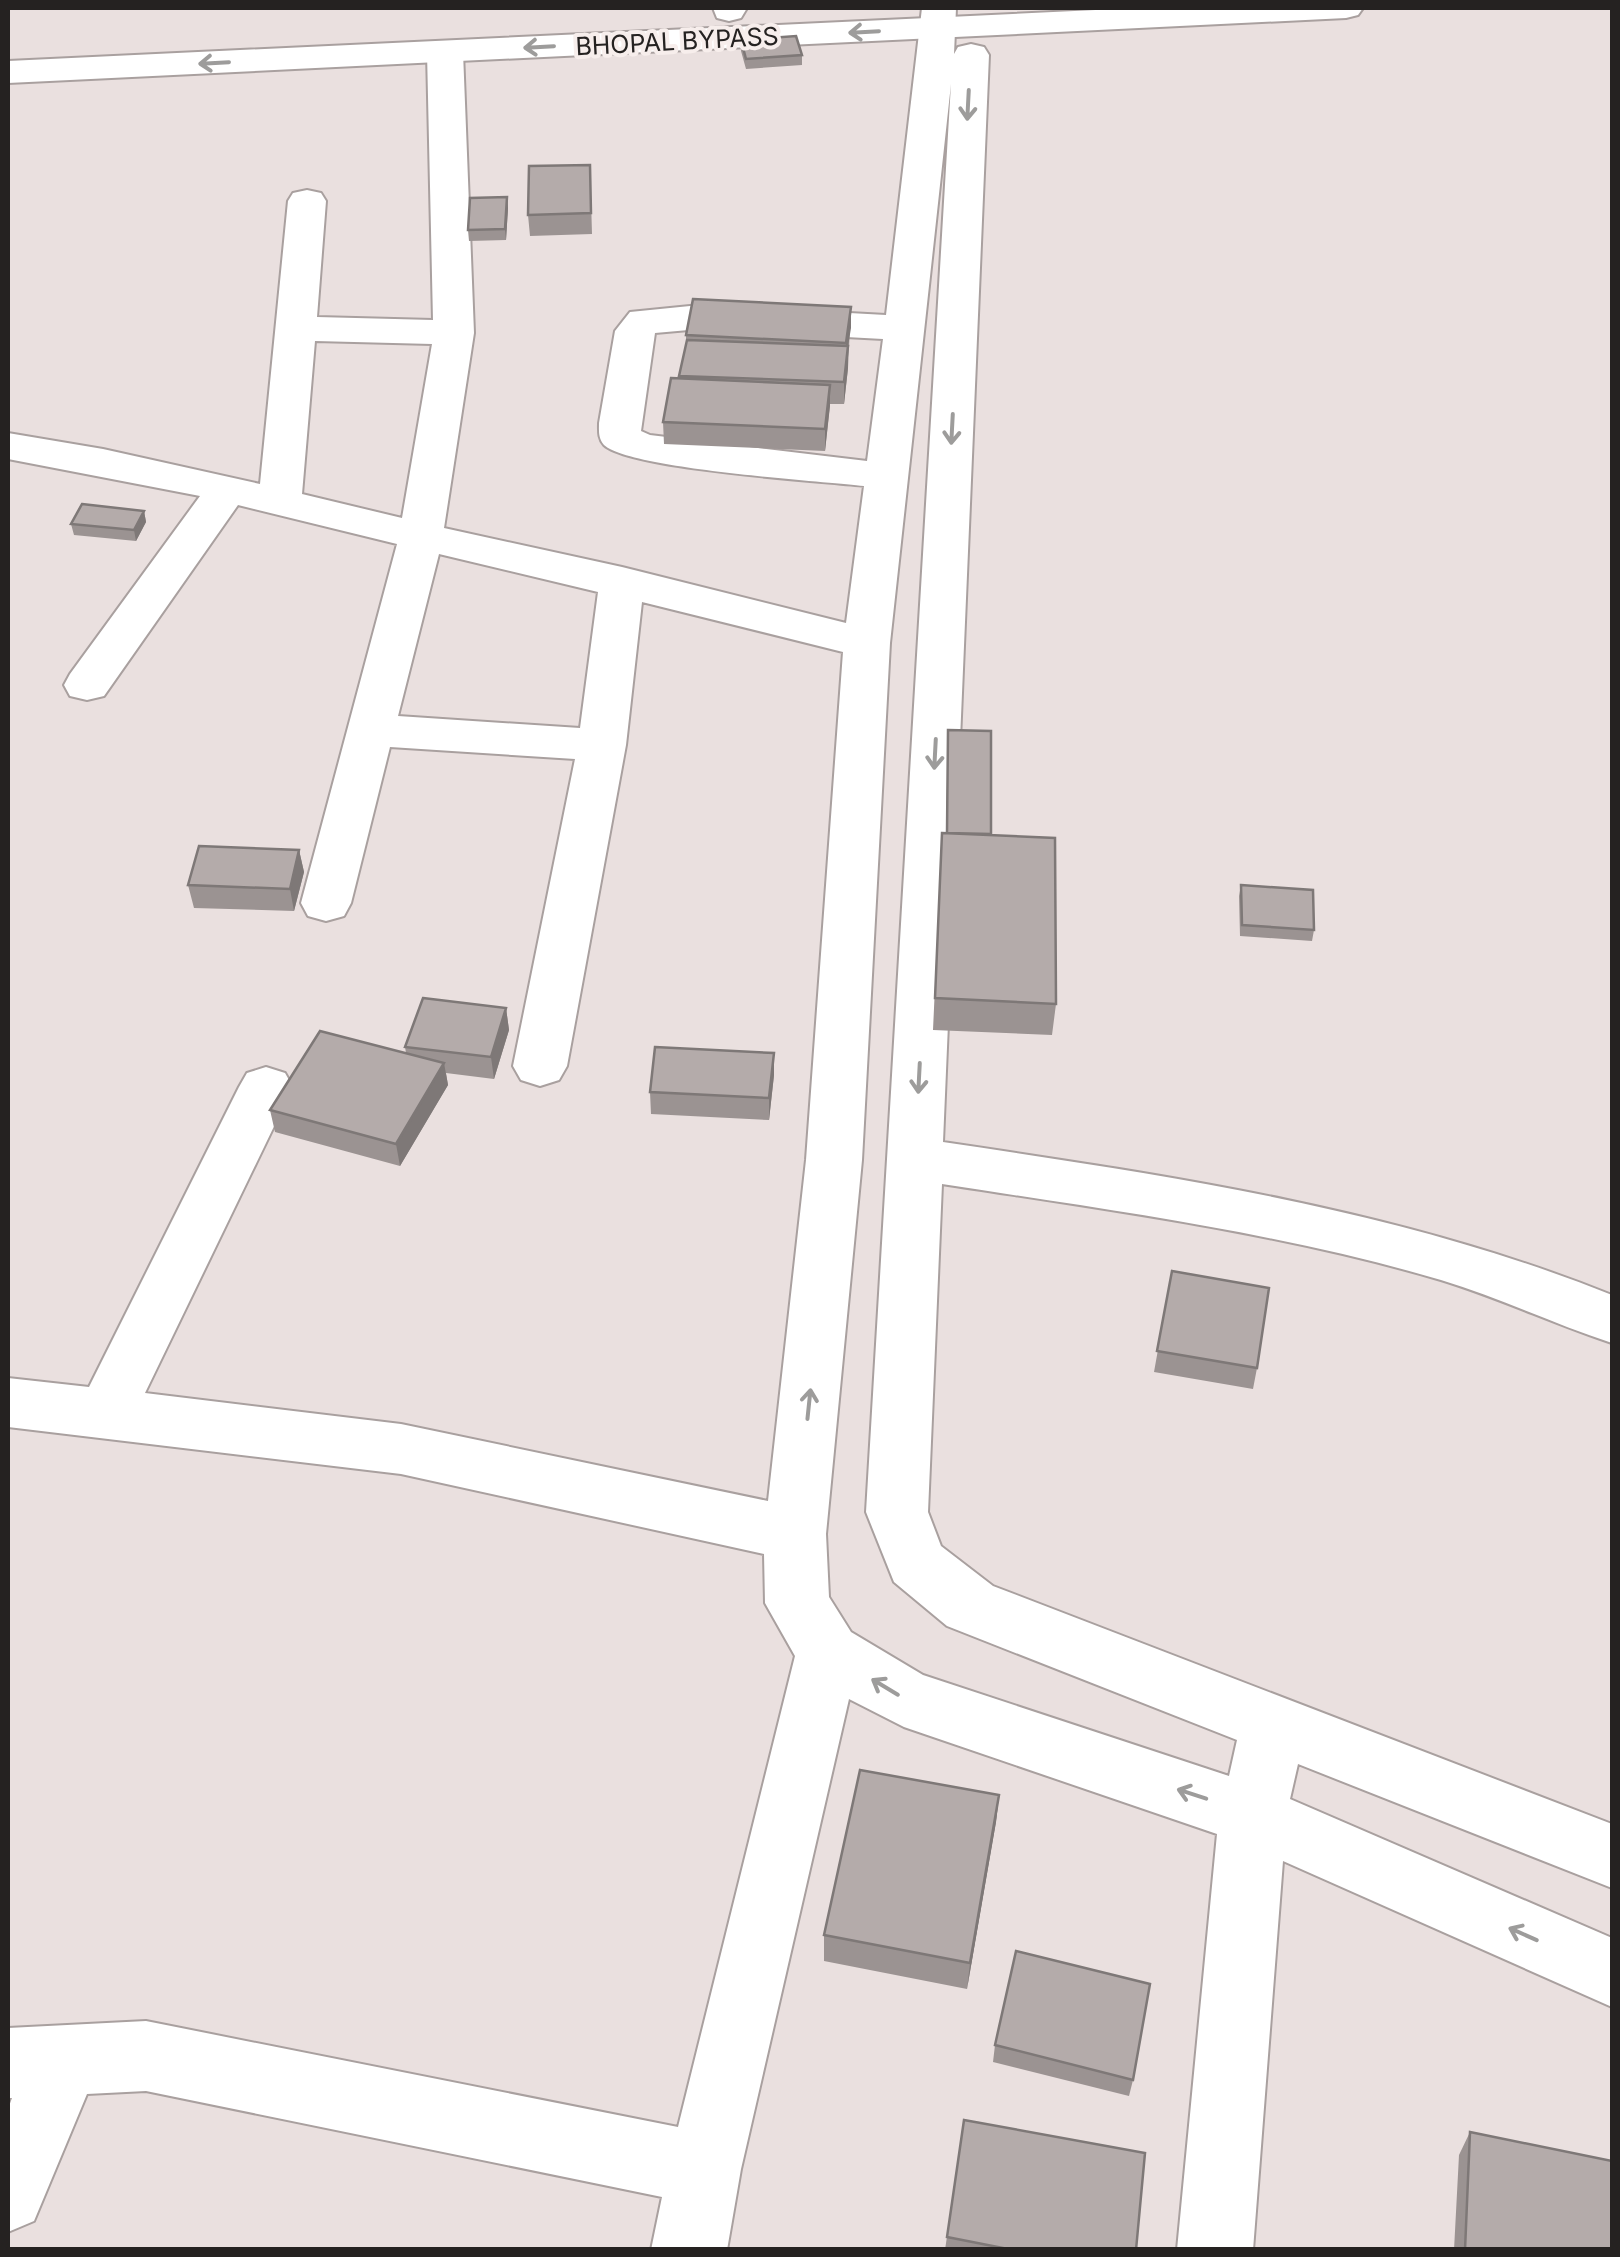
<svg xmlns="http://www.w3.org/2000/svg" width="1620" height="2257" viewBox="0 0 1620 2257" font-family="Inter,sans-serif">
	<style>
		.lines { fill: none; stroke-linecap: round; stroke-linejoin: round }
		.minor-casing { stroke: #a9a09f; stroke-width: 4 }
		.major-casing { stroke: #a9a09f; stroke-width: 4 }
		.minor { fill: #fff; fill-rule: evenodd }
		.major { fill: #fff; fill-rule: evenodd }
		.wall { fill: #9b9392 }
		.shaded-wall { fill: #7e7877 }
		.building { fill: #b4abaa; stroke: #7e7877; stroke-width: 2.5 }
		.oneway { stroke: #9d9c9b }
		.labels { text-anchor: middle; stroke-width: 8; stroke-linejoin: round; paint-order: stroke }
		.far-street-label { font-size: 25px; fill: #252221; stroke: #f7eeec }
	</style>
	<rect width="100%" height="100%" fill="#eae0df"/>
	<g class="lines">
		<g class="minor-casing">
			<path id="minor" d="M713 8H747L741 18 729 21 717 18Z
				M922 8H956L954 54 958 47 971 44 984 47 989 55 943 1142C1172 1176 1397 1209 1612 1295V1343C1554 1324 1500 1298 1441 1280 1278 1232 1109 1210 942 1184L928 1512 941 1546 993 1586 1612 1824V1888L1298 1764 1290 1799 1612 1938V2007L1283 1861 1253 2250H1177L1217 1834 904 1727 849 1699 741 2169 727 2250H651L662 2197 146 2091 87 2094 34 2221 8 2232V2109L12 2098H8V2028L146 2021 678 2127 795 1656 765 1603 764 1554 401 1474 8 1427V1378L89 1387 239 1087 247 1073 266 1067 285 1073 293 1087 145 1393 401 1424 768 1501 806 1160 843 652 642 602 626 745 567 1066 559 1080 540 1086 521 1080 513 1066 575 759 390 747 351 903 344 916 326 921 308 916 301 903 397 544 238 505 104 696 87 700 70 696 64 685 70 674 200 496 8 459V433L103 449 260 484 288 201 293 193 307 190 321 193 326 201 317 317 433 320 427 52 432 44 445 41 458 44 463 52 474 333 444 528 622 567 846 623 864 486C819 481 630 469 604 445 598 438 599 431 599 423L615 331 630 312 700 305 886 315ZM951 84 866 1512 894 1582 947 1626 1237 1740 1229 1776 923 1675 851 1632 829 1597 826 1534 862 1160 890 643ZM700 329 883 339 867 461 650 435 641 431 655 333ZM315 341 432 344 402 518 302 494ZM439 554 598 592 580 728 398 716Z"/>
		</g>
		<g class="major-casing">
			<path id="major" d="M1138 8H1363L1358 15 1346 18 8 83V61Z"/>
		</g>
		<use href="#minor" class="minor"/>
		<use href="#major" class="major"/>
	</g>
	<path class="wall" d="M741 40 802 55V65L746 69 741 51Z
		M590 165 592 234 530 236 528 215Z
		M507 197 508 208 506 240 469 241 468 230Z
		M851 307 848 368 844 404H830L825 451 664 444 663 422 679 378 686 343V335Z
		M144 511 146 522 136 541 74 535 71 524Z
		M948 730 991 835 1056 1004 1052 1035 933 1030 942 833H946Z
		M299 850 304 872 294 911 194 908 188 885Z
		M1241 885 1314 930 1312 941 1240 936 1239 896Z
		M506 1008 509 1030 494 1079 446 1073 448 1085 400 1166 275 1132 270 1110 406 1053 405 1047Z
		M774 1075 769 1120 651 1114 650 1092Z
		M1172 1271 1257 1368 1253 1389 1154 1372Z
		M999 1795 996 1822 967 1989 824 1961V1935Z
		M995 2045 1133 2080 1129 2096 993 2062Z
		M964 2120 1136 2250H945Z
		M1470 2132 1612 2250H1454L1459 2155Z"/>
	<path class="shaded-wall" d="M507 197 508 208 506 240 505 229Z
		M851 307V328L845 365 846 343Z
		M848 346V368L844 404V382Z
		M830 385V406L825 451V429Z
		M144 511 146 522 136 541 134 530Z
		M299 850 304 872 294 911 290 889Z
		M506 1008 509 1030 494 1079 491 1057Z
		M774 1053V1075L769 1120V1098Z
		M444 1063 448 1085 400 1166 396 1144Z
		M999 1795 996 1822 967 1989 970 1963Z"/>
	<path class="building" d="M796 36 802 55 746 59 741 40Z
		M590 165 591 213 528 215 529 166Z
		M507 197 505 229 468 230 470 198Z
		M693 299 851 307 846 343 686 335Z
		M687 340 848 346 844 382 679 376Z
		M671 378 830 385 825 429 663 422Z
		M82 504 144 511 134 530 71 524Z
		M948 730 991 731V834L947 833Z
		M942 833 1055 838 1056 1004 935 998Z
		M199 846 299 850 290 889 188 885Z
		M1241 885 1313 890 1314 930 1242 925Z
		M423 998 506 1008 491 1057 405 1047Z
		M320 1031 444 1063 396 1144 270 1110Z
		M655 1047 774 1053 769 1098 650 1092Z
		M1172 1271 1269 1288 1257 1368 1157 1351Z
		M860 1770 999 1795 970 1963 824 1935Z
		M1016 1951 1150 1984 1133 2080 995 2045Z
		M964 2120 1145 2153 1136 2250H1013L947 2237Z
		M1470 2132 1612 2161V2250H1465Z"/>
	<defs><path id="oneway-shaft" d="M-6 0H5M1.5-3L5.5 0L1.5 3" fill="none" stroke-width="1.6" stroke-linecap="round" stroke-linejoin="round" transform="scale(2.5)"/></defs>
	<g class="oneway">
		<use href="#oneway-shaft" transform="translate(864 32) rotate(177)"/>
		<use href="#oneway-shaft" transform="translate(539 47) rotate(177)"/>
		<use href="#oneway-shaft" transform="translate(214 63) rotate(177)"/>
		<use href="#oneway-shaft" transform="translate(968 105) rotate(93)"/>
		<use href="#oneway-shaft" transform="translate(952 429) rotate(93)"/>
		<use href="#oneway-shaft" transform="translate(935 754) rotate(93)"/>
		<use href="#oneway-shaft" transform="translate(919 1078) rotate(93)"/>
		<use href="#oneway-shaft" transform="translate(809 1404) rotate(-84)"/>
		<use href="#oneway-shaft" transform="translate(885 1687) rotate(-149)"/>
		<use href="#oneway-shaft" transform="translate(1192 1794) rotate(-162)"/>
		<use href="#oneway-shaft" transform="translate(1523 1934) rotate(-156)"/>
	</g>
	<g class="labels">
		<g class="far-street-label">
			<text transform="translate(677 41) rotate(-3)" y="9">BHOPAL BYPASS</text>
		</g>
	</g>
	<rect width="1620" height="2257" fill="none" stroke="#252221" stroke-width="20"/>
</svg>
